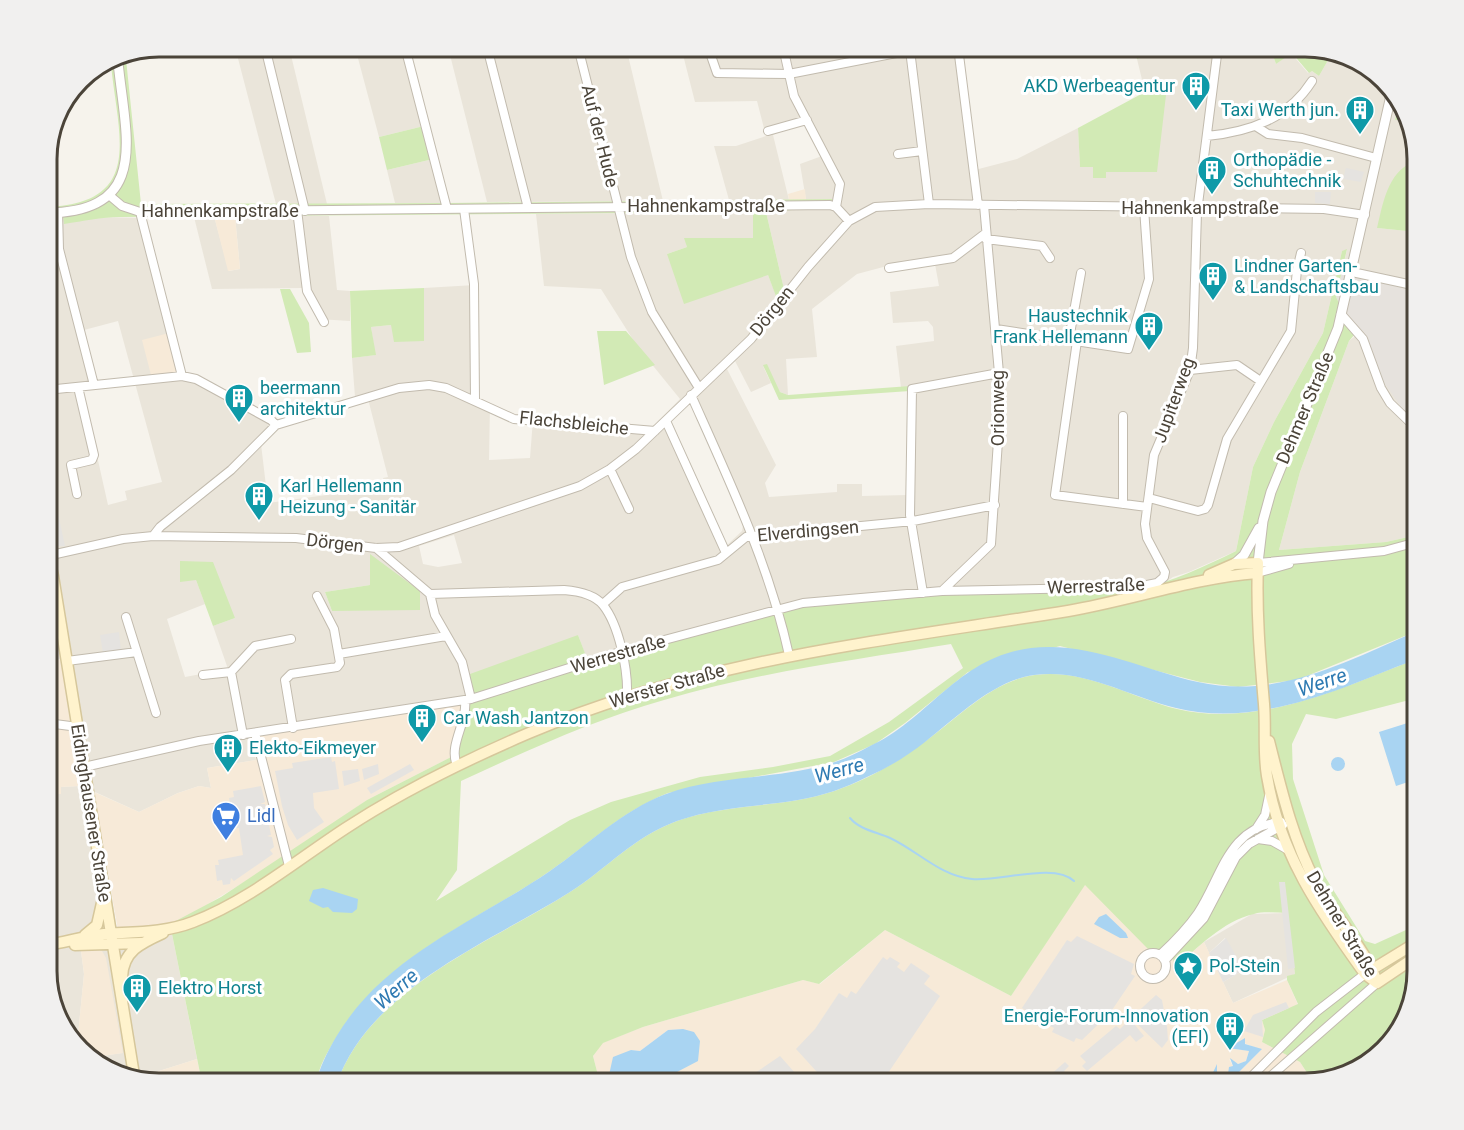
<svg xmlns="http://www.w3.org/2000/svg" width="1464" height="1130" viewBox="0 0 1464 1130" font-family="Roboto,sans-serif">
	<style>
		.residential { fill: #eae5da; fill-rule: evenodd }
		.commercial { fill: #f7ead8 }
		.industrial { fill: #e6e2dd }
		.green { fill: #d2eab5; fill-rule: evenodd }
		.parking { fill: #e5e3e0 }
		.water { fill: #a9d4f2 }
		.lines { fill: none; stroke-linecap: round; stroke-linejoin: round }
		.stream { stroke: #a9d4f2; stroke-width: 2 }
		.minor-casing { stroke: #c2bbae; stroke-width: 10 }
		.tertiary-casing { stroke: #c2bbae; stroke-width: 11 }
		.secondary-casing { stroke: #d6c79b; stroke-width: 13 }
		.minor { stroke: #fff; stroke-width: 8 }
		.tertiary { stroke: #fff; stroke-width: 9 }
		.secondary { stroke: #fff3cd; stroke-width: 10 }
		.labels { text-anchor: middle; stroke-width: 6; stroke-linejoin: round; paint-order: stroke }
		.culture-label { font-size: 18px; fill: #0d838f; stroke: #fff; text-anchor: start }
		.street-label { font-size: 18px; fill: #4b4439; stroke: #fff }
		.shop-label { font-size: 18px; fill: #366cbe; stroke: #fff; text-anchor: start }
		.water-label { font-size: 20px; font-style: italic; fill: #2e7ab2; stroke: #fff }
		.rim { fill: none; stroke: #4b4439; stroke-width: 3 }
	</style>
	<rect width="100%" height="100%" fill="#f6f3ec"/>
	<path class="residential" d="M235 47H289L327 204H276Z
		M355 47H404L424 126 379 137Z
		M448 47H626L663 201 487 202Z
		M681 47H889L892 57 954 47 971 171 1017 159 1078 128 1080 167H1093L1106 172 1166 95 1145 92 1137 59 1166 50 1191 51 1202 47H1270L1276 64 1291 53 1308 73 1312 71 1319 76 1331 55 1374 70 1399 100 1395 120H1409L1416 151 1413 162 1377 228 1417 232V287L1342 271 1347 250 1342 251 1323 333 1274 422 1253 467 1236 551 1189 572 1173 577 1164 583 1139 590 588 662 578 635 470 703 252 737 256 760 207 768 211 788 199 786 178 793 139 812 95 792 117 930 170 924 197 1059 140 1077 90 1060 88 1058 122 1053 98 950 81 951 84 974 77 1045 58 1021 47 978V794H60V787L79 786 61 659 47 661V501L54 503 47 471V215L64 216V223L92 217 147 218 145 220 173 332 151 375 184 372 192 374 283 422 261 444 268 503 385 487 383 478 388 477 367 395 355 397 352 358 375 355 371 327 391 325 424 340V288L475 285 478 397 490 403 489 460 530 458 533 419 652 427 680 399 637 346 601 289 544 286 536 214 753 212V238H685L687 247 667 254 768 275 777 298 784 289 766 212 832 207V199L806 200 800 164 822 156 805 125 800 124 773 135 789 200H729L714 146H736L766 136 757 101 695 102ZM935 264 939 286 890 292 893 323 928 321 933 327 934 341 896 346 901 388 910 386 908 495 862 496V484H837V492L769 497 765 483 776 465 727 369 735 361 751 392 771 383 763 366 780 392 788 395 786 359 817 357 812 309 857 274 887 266ZM118 321 162 482 125 491 127 500 108 505 82 389 98 388 84 330ZM690 401 743 525 742 531 726 546 671 420ZM454 535 462 563 438 567 423 564 419 546ZM196 580 235 618 213 626 228 669 185 677 167 619 205 604ZM370 585 332 611 325 592Z
		M433 159 443 203H395L387 170Z
		M214 216 229 271 240 269 235 216H329L337 290 350 291V321L318 319 302 288 212 289 194 217Z
		M1363 330 1404 411 1417 420V535L1386 542 1279 550 1300 472 1349 341Z
		M1287 913 1295 974 1233 1003 1223 982 1244 970 1225 938 1209 953 1204 942 1252 914Z"/>
	<path class="commercial" d="M805 189 806 200H789L788 194Z
		M214 216H235L240 269 228 271Z
		M173 332 184 372 151 375 142 340Z
		M61 659 80 786 61 787V794H47V661Z
		M470 703 455 755 367 800 279 861 193 913 170 924 118 930 94 792 139 812 178 793 199 786 211 788 207 768 256 760 251 737Z
		M1084 884 1174 958 1175 967 1204 942 1233 1003 1287 980 1298 1005 1262 1020 1265 1030 1262 1042 1300 1062 1313 1082 1228 1083 1261 1050 1244 1043 1245 1039 1229 1048 1249 1051 1246 1061 1238 1064 1229 1059 1233 1066 1229 1074H1217V1066L1208 1083H656L659 1081 683 1029 668 1030 640 1051 631 1050 609 1075 612 1083H600L593 1056 602 1043 643 1027 803 980 820 984 885 930 1011 996Z
		M98 950 102 951 106 958 123 1053 88 1058 77 1045 84 974 81 951Z
		M197 1059 202 1083H158L140 1077Z"/>
	<path class="industrial" d="M1342 271 1417 287V420L1404 411 1385 384 1363 331 1355 334 1348 320 1336 297Z"/>
	<path class="green" d="M1134 47H1202L1191 51 1165 50 1137 59Z
		M1270 47H1306L1331 55 1319 76 1312 71 1309 73 1292 53 1276 64Z
		M126 59 141 204 443 203 433 159 387 170 379 137 424 126 449 203 832 199V207L766 212 784 289 777 299 768 275 684 304 667 254 687 247 684 238H753V212L121 217C100 217 84 221 64 224L63 216 47 215V207C145 203 118 136 111 65Z
		M1145 92 1166 95 1157 172H1106V178H1093V167H1080L1078 128Z
		M1399 100 1406 109 1409 120H1395Z
		M1416 151 1417 232 1377 228C1383 204 1387 173 1413 162Z
		M1347 249 1336 297 1355 334 1349 341 1300 472 1279 550 1386 542 1417 535V631L1297 680 1238 687 1200 682 1060 646 968 672 905 723 875 744 834 762 668 793C619 813 592 842 550 871 474 923 385 956 336 1038 327 1053 319 1066 316 1083H202L170 924 221 897 367 800 455 755 470 703 474 701 470 674 578 635 588 661 803 604 948 592 1139 590C1172 581 1204 567 1236 551L1253 467 1274 422 1323 333 1342 251ZM951 644 963 668 889 722 830 756 773 767 700 777 611 802 570 820 436 901 457 870 461 781C528 750 594 720 664 700 758 672 855 660 951 644Z
		M424 288V341L394 342 391 325 371 327 376 355 352 358 350 291Z
		M280 289H290L309 323 311 352 297 353Z
		M597 331H626L655 365 604 385Z
		M767 364 780 392 788 395 910 386V391L779 400 763 365Z
		M370 554 420 591V610L332 611 325 592 370 585Z
		M180 561 213 562 235 618 213 626 196 580 180 582Z
		M1414 660 1417 663V698L1336 719 1306 714 1292 744 1293 779 1324 875 1365 941 1375 944 1417 925V972L1394 1040 1355 1072 1313 1082 1300 1062 1262 1042 1265 1030 1262 1020 1298 1004 1287 980V976L1295 974 1287 913C1276 913 1264 911 1254 914 1223 921 1197 948 1175 968L1173 958 1161 949 1149 950 1085 885 1011 996 885 930 819 984 803 980 643 1027 603 1043 593 1056 600 1083H337C370 988 492 942 570 892 608 868 633 837 677 821 716 807 758 807 798 800 823 796 845 788 868 777 886 768 904 757 920 745 955 721 990 681 1035 675 1084 668 1130 697 1177 709 1258 728 1341 688 1414 660Z"/>
	<path class="parking" d="M1346 168 1364 172 1361 182 1343 179Z
		M1315 192H1331L1330 204 1315 203Z
		M51 500 57 509 65 546H55L47 526V501Z
		M119 632 121 651 103 653 100 635Z
		M331 757 332 762 335 761 339 789 313 793 314 808 324 822 297 840 288 825 282 806 275 771 293 768 292 763Z
		M378 764 379 774 364 780 362 769Z
		M410 764 414 770 371 794 367 788Z
		M358 769 360 781 344 786 342 771Z
		M261 786 265 802 260 804H265L271 835 267 836 272 837 274 847 270 850 273 854 234 881 231 878 230 884 223 885 222 880 217 881 215 865H219L218 860 243 855 239 828H234L229 798 234 797 233 791Z
		M1279 882H1285L1295 968 1288 969Z
		M1077 936 1134 964 1131 974 1135 976 1110 1013 1082 1040 1076 1038 1074 1042 1052 1032 1054 1028 1042 1022 1038 1026 1022 1018 1027 1011 1022 1008 1067 940 1071 942Z
		M1226 938 1244 970 1223 982 1209 953Z
		M883 957 887 960 890 957 900 963 897 967 904 972 911 963 926 973 930 976 924 984 940 996 882 1082 827 1083 796 1049 815 1029 839 993 847 998 851 991 856 994Z
		M1156 995 1162 1000 1167 1027 1168 1040 1162 1048 1131 1018Z
		M1286 1002 1289 1008 1262 1020 1263 1037 1244 1031 1253 1015Z
		M1130 1019 1144 1036 1136 1042 1130 1035 1087 1071 1082 1066 1086 1062 1080 1056 1116 1026 1120 1029Z
		M780 1056 804 1083H751L759 1079 755 1073Z
		M1065 1062 1069 1066 1064 1071 1071 1079 1075 1076 1081 1083H1041Z"/>
	<path class="water" d="M1417 631V663L1414 665V660C1340 689 1258 728 1176 708 1130 697 1084 668 1034 675 993 681 957 717 925 742 907 756 888 768 867 777 845 788 823 796 798 800 757 807 715 807 677 821 633 837 608 868 570 892 491 942 370 988 337 1083H316C320 1066 327 1053 336 1037 385 955 474 923 550 871 589 844 621 811 666 794 720 774 781 780 835 762 847 758 859 752 870 746 929 719 958 657 1031 648 1088 641 1144 670 1198 682 1278 700 1347 661 1417 631Z
		M1417 720V779L1396 786 1379 732Z
		M1331 764a7 7 0 1 1 14 0a7 7 0 1 1-14 0Z
		M1417 791V823L1408 794Z
		M323 888 358 899 357 909 352 913 333 912 328 907 323 908 309 901 313 890Z
		M1106 914 1126 933 1128 938H1120L1094 924 1099 917Z
		M683 1029 694 1032 700 1041 698 1061 656 1083H612L609 1075 613 1057 631 1050 640 1051 668 1030Z
		M1245 1038V1044L1262 1049 1228 1083H1208L1217 1064V1074H1228L1229 1067 1233 1066 1230 1058 1238 1064 1246 1061 1249 1051 1228 1048Z"/>
	<g class="lines">
		<path class="stream" d="M850 818C860 830 877 832 890 838 918 851 940 876 972 879 999 882 1054 862 1074 881"/>
		<g class="minor-casing">
			<path id="minor" d="M265 47 305 211
				M405 47 447 209
				M487 47 528 208
				M578 47 631 257 652 312 699 388
				M708 47 717 73 789 74 927 47
				M783 47 794 96 840 184 836 207
				M958 47 978 205
				M910 50 929 204
				M1257 127 1268 134 1302 138 1376 158
				M768 131 807 120
				M1207 136C1249 132 1288 119 1312 81
				M898 154 922 151
				M109 195 122 206 140 212 830 205 836 207 849 221
				M464 209 474 284 475 400
				M297 210 307 291 324 322
				M58 212 59 249 94 385
				M140 212 182 376
				M986 239 1042 246 1050 258
				M889 268 953 258 986 233
				M1352 272 1417 286
				M1341 314 1363 339 1381 388 1390 403 1417 429
				M996 329 1128 349 1149 279 1144 208
				M1069 339 1081 273
				M1077 341 1055 495 1147 507
				M1190 370 1237 365 1259 380
				M47 390 182 376 196 379 271 420 276 425
				M691 395C729 480 769 564 789 655
				M666 421 726 553
				M610 469 629 509
				M77 494 71 465 92 460 94 455 78 387
				M1149 498 1198 511 1205 509 1208 505 1227 439 1291 331 1297 270 1301 253
				M1123 504V416
				M153 536 160 527 231 470 276 425 399 388 429 385 446 388 514 419 655 431
				M376 548 430 594 435 615 462 662 471 699
				M47 556 123 539 153 536 296 538 376 548 399 547 580 486 610 469 636 449 751 339 808 267 849 221 875 207 929 204 1324 209 1365 215
				M1258 563 1384 551 1417 542
				M1257 573 1289 564
				M943 590 991 544 998 441 999 373 984 205
				M923 593 910 515 912 389 999 373
				M430 594 564 590C577 591 594 594 603 605 619 625 628 669 627 695
				M603 604 622 587 718 560 746 537 913 521 995 505
				M126 617 156 713
				M339 654 446 636
				M67 661 137 652
				M203 675 231 672
				M47 723 78 727
				M293 728 285 680 291 674 337 667 340 663 334 629 317 596
				M255 733 289 866
				M243 735 231 672 255 646 291 639
				M457 765C448 745 468 722 465 700
				M84 767 199 741 471 699 623 651 803 603 942 591 1137 587 1157 583 1164 577 1165 572 1147 538 1145 524 1154 455 1190 370 1193 348 1197 212 1218 47
				M1256 829 1265 815 1269 796
				M1258 839 1272 841 1288 850
				M1140 966a13 13 0 1 1 26 0a13 13 0 1 1-26 0Z
				M1160 955C1174 942 1187 929 1198 913 1222 877 1228 826 1281 822
				M1165 960 1204 918 1236 857 1249 844 1283 825
				M1245 1083 1316 1012 1365 974
				M1263 1083 1377 983"/>
		</g>
		<g class="tertiary-casing">
			<path id="tertiary" d="M47 213C152 212 125 135 118 62
				M1258 563 1263 521 1271 492 1338 328 1392 91
				M1234 564 1244 555 1259 528"/>
		</g>
		<g class="secondary-casing">
			<path id="secondary" d="M47 551 53 576 134 1075
				M1209 575 1234 564 1258 563C1256 610 1260 657 1264 704 1266 728 1263 752 1267 776 1279 853 1321 913 1365 974L1377 983
				M1269 741C1281 788 1292 837 1315 881 1330 909 1371 957 1377 983
				M85 935 97 925 102 903
				M47 945C66 942 85 936 104 934 133 932 165 933 193 922 248 901 297 860 346 828 404 790 466 760 529 733 703 659 884 641 1068 611 1132 600 1193 578 1257 573
				M75 945 141 943
				M1368 972 1417 942
				M122 977C123 951 141 943 163 933
				M1377 983 1417 956"/>
		</g>
		<use href="#minor" class="minor"/>
		<use href="#tertiary" class="tertiary"/>
		<use href="#secondary" class="secondary"/>
	</g>
	<defs>
		<g id="building-pin" transform="scale(1.5)"><path d="M0 17L-7.5 6A9.5 9.5 0 1 1 7.5 6Z" fill="#0f9aa8" stroke="#fff"/><path d="M-4-6H4V6H1V3H-1V6H-4ZM-2.5-4.3h1.7v1.8h-1.7ZM.8-4.3h1.7v1.8H.8ZM-2.5-1h1.7V.8h-1.7ZM.8-1h1.7V.8H.8Z" fill="#fff"/></g>
		<g id="supermarket-pin" transform="scale(1.5)"><path d="M0 17L-7.5 6A9.5 9.5 0 1 1 7.5 6Z" fill="#3f7fe0" stroke="#fff"/><path d="M-6-5.5h2.5l.6 2H6L4.5 2H-2.5L-4.4-4H-6ZM-1.5 3.2a1.3 1.3 0 1 0 .1 0ZM3 3.2a1.3 1.3 0 1 0 .1 0Z" fill="#fff"/></g>
		<g id="sight-pin" transform="scale(1.5)"><path d="M0 17L-7.5 6A9.5 9.5 0 1 1 7.5 6Z" fill="#0f9aa8" stroke="#fff"/><path d="M0-6L1.8-2.2L6-1.7L2.9 1.2L3.7 5.4L0 3.3L-3.7 5.4L-2.9 1.2L-6-1.7L-1.8-2.2Z" fill="#fff"/></g>
	</defs>
	<g fill-rule="evenodd">
		<use href="#building-pin" x="1196" y="86"/>
		<use href="#building-pin" x="1360" y="110"/>
		<use href="#building-pin" x="1212" y="170"/>
		<use href="#building-pin" x="1213" y="276"/>
		<use href="#building-pin" x="1149" y="326"/>
		<use href="#building-pin" x="239" y="398"/>
		<use href="#building-pin" x="259" y="496"/>
		<use href="#building-pin" x="422" y="718"/>
		<use href="#building-pin" x="228" y="748"/>
		<use href="#supermarket-pin" x="226" y="816"/>
		<use href="#sight-pin" x="1188" y="966"/>
		<use href="#building-pin" x="137" y="988"/>
		<use href="#building-pin" x="1230" y="1026"/>
	</g>
	<g class="labels">
		<g class="culture-label">
			<text x="1175" y="92" text-anchor="end">AKD Werbeagentur</text>
			<text x="1339" y="116" text-anchor="end">Taxi Werth jun.</text>
			<text x="1233" y="166">Orthopädie -<tspan x="1233" dy="21">Schuhtechnik</tspan></text>
			<text x="1234" y="272">Lindner Garten-<tspan x="1234" dy="21">&amp; Landschaftsbau</tspan></text>
			<text x="1128" y="322" text-anchor="end">Haustechnik<tspan x="1128" dy="21">Frank Hellemann</tspan></text>
			<text x="260" y="394">beermann<tspan x="260" dy="21">architektur</tspan></text>
			<text x="280" y="492">Karl Hellemann<tspan x="280" dy="21">Heizung - Sanitär</tspan></text>
			<text x="443" y="724">Car Wash Jantzon</text>
			<text x="249" y="754">Elekto-Eikmeyer</text>
			<text x="1209" y="972">Pol-Stein</text>
			<text x="158" y="994">Elektro Horst</text>
			<text x="1209" y="1022" text-anchor="end">Energie-Forum-Innovation<tspan x="1209" dy="21">(EFI)</tspan></text>
		</g>
		<g class="street-label">
			<text transform="translate(600 136) rotate(76)" y="6">Auf der Hude</text>
			<text x="706" y="212">Hahnenkampstraße</text>
			<text x="1200" y="214">Hahnenkampstraße</text>
			<text x="220" y="217">Hahnenkampstraße</text>
			<text transform="translate(772 311) rotate(-51)" y="6">Dörgen</text>
			<text transform="translate(1174 400) rotate(-70)" y="6">Jupiterweg</text>
			<text transform="translate(998 408) rotate(-90)" y="6">Orionweg</text>
			<text transform="translate(1305 408) rotate(-67)" y="6">Dehmer Straße</text>
			<text transform="translate(574 423) rotate(6)" y="6">Flachsbleiche</text>
			<text transform="translate(808 531) rotate(-5)" y="6">Elverdingsen</text>
			<text transform="translate(335 543) rotate(7)" y="6">Dörgen</text>
			<text transform="translate(1096 586) rotate(-2)" y="6">Werrestraße</text>
			<text transform="translate(618 654) rotate(-16)" y="6">Werrestraße</text>
			<text transform="translate(667 686) rotate(-16)" y="6">Werster Straße</text>
			<text transform="translate(91 813) rotate(81)" y="6">Eidinghausener Straße</text>
			<text transform="translate(1342 924) rotate(59)" y="6">Dehmer Straße</text>
		</g>
		<g class="shop-label">
			<text x="247" y="822">Lidl</text>
		</g>
		<g class="water-label">
			<text transform="translate(1322 682) rotate(-19)" y="7">Werre</text>
			<text transform="translate(839 770) rotate(-15)" y="7">Werre</text>
			<text transform="translate(396 989) rotate(-41)" y="7">Werre</text>
		</g>
	</g>
	<path d="M0 0H1464V1130H0ZM159 57H1305A102 102 0 0 1 1407 159V971A102 102 0 0 1 1305 1073H159A102 102 0 0 1 57 971V159A102 102 0 0 1 159 57Z" fill="#f1f0ef" fill-rule="evenodd"/>
	<path class="rim" d="M159 57H1305A102 102 0 0 1 1407 159V971A102 102 0 0 1 1305 1073H159A102 102 0 0 1 57 971V159A102 102 0 0 1 159 57Z"/>
</svg>
